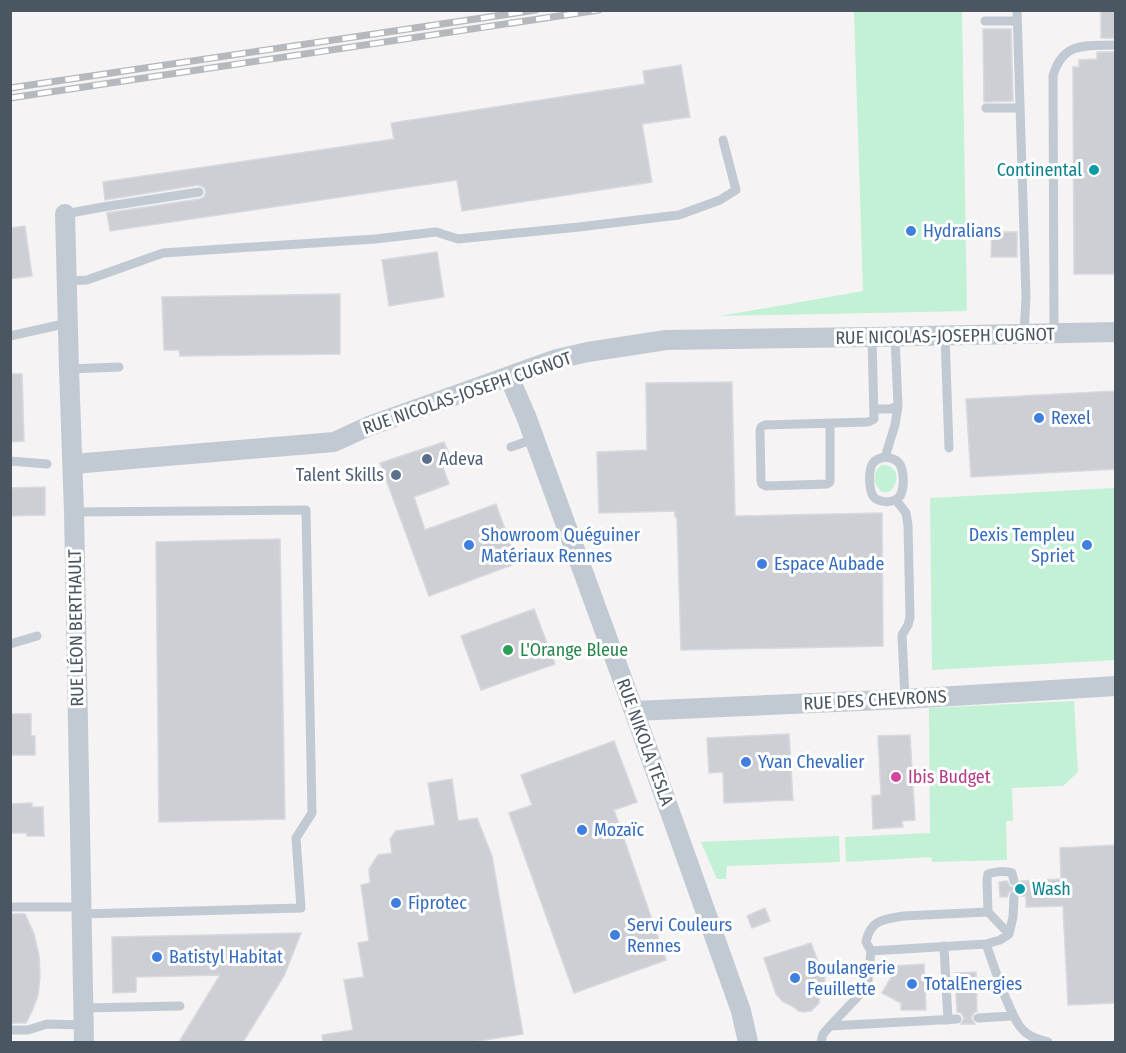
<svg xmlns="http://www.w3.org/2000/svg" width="1126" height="1053" viewBox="0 0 1126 1053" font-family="'Fira Sans Condensed',sans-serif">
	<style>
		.green { fill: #c3f1d5 }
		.building { fill: #cdcfd5; stroke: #d7d9de; stroke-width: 1.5 }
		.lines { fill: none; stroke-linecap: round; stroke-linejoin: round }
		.service { stroke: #c1cad2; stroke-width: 9 }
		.minor { stroke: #c1cad2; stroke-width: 20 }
		.rail-casing { stroke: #b5b8bd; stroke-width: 7 }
		.rail { stroke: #fff; stroke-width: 4.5; stroke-dasharray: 14; stroke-linecap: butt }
		.culture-dot { fill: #0f9aa8; stroke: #fff; stroke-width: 2 }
		.shop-dot { fill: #3f7fe0; stroke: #fff; stroke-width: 2 }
		.service-dot { fill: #5c6f8a; stroke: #fff; stroke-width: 2 }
		.leisure-dot { fill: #2e9e5b; stroke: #fff; stroke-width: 2 }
		.hotel-dot { fill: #d1479c; stroke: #fff; stroke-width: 2 }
		.labels { text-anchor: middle; stroke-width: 6; stroke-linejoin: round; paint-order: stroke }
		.culture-label { font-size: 18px; fill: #0d838f; stroke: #fff; text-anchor: end }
		.shop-label { font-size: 18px; fill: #366cbe; stroke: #fff; text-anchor: start }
		.street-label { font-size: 18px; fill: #4a5661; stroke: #fff }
		.service-label { font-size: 18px; fill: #4e5e75; stroke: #fff; text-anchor: start }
		.leisure-label { font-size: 18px; fill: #27864d; stroke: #fff; text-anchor: start }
		.hotel-label { font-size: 18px; fill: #b23c85; stroke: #fff; text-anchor: start }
	</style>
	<rect width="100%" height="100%" fill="#f5f3f3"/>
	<path class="green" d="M854 11H962L967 311 720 316 863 291Z
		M881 465C899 464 901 483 889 492H882C873 485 872 472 881 465Z
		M1115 488V660L932 670 930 498Z
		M1074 701 1078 772 1063 786 1012 788 1013 821H1006L1007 860 932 862 931 857 846 862 845 837 930 833 929 708Z
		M839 836 840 862 727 866 726 879H717L701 842Z"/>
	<path class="building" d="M1101 10H1116V38H1101Z
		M983 29H1011L1013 101 984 102Z
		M1097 52H1116V274H1074L1073 67H1079V60L1097 59Z
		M681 65 690 117 642 124 652 182 462 211 457 180 110 231 107 213 200 199 204 197 206 192 204 187 198 185 105 200 103 182 394 139 391 123 645 84 643 71Z
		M25 226 32 276 10 279V228Z
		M992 232H1017V257H991Z
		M437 252 444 297 389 306 382 260Z
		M340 294V354L180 356 179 350H164L162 297Z
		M10 374H22L24 441 10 442Z
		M732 382 735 516 882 513 883 646 681 650 677 518 675 517V511L599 513 597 452 647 450 646 383Z
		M1116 391V469L971 477 966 399Z
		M444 442 450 456 440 459 449 484 414 497 425 530 496 504 517 563 429 596 380 463Z
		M45 487V515L10 516V488Z
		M280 539 285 819 159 822 156 542Z
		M534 609 555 664 481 690 461 636Z
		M10 714H31V736H35V755H10Z
		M789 734 793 800 724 803 723 772 709 773 707 738Z
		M910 735 915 820 902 821 903 827 873 829 872 796 881 795 878 736Z
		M614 741 637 802 614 810 666 960 574 993 509 813 532 805 521 775Z
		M452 779 458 821 477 818 492 856 523 1034 473 1042H323L322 1035 353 1030 344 980 364 977 358 943 369 941 361 885 370 883 369 869 378 855 392 853 390 839 396 831 435 825 428 783Z
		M32 803V807H43L44 836H27V833H10V804Z
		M1116 845V1003L1068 1005 1063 906 1026 907V896H1021L1020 892 1015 889 1009 892 1007 897H1000L999 882 1007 881 1010 886 1015 888 1019 885 1021 881 1061 879 1060 848Z
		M765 908 770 921 752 928 747 916Z
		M10 914H25L34 934 39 955 40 977 38 995 33 1009 26 1023H10Z
		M301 933 284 976 243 1042H179L220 975 136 977V992L113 993 112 937Z
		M811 943 819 964 821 963 824 973 825 982 822 994 819 997V1003L811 1011 803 1012 799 1011 792 1006 783 1002 776 994 764 958Z
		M924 964 926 1010H901V1003L882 993 893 974V966Z
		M976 972 977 1011 974 1013 971 1018 975 1024H961L964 1018 961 1013 957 1012 955 973Z"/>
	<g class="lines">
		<path class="service" d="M1017 10 1026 297 1024 335
			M985 21H1017
			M986 108H1020
			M65 214 103 207 199 192
			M67 281 87 280 163 253 375 239 436 232 458 239 579 227 679 215 720 200 736 190 723 140
			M1054 334 1053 76C1063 41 1086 46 1116 45
			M10 336 68 323
			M945 336 949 448
			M69 369 119 367
			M875 409H890L898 406
			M830 424V482L827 484 766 486 762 484 761 481 760 431 761 427 765 425 868 422 874 419 872 337
			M511 447 534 439
			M885 457C890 458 894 458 898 462 905 468 906 496 895 500 889 503 877 502 873 496 869 489 868 470 873 463 876 459 880 458 885 457Z
			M885 457 895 425 898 406 895 337
			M10 461 47 464
			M896 500 906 513 908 525 910 617 908 625 902 635 905 699
			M74 512 306 510 312 813 296 838 301 908 81 914
			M10 644 37 636
			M10 907H81
			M988 912 1009 934
			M986 944 1000 940 1009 934 1013 917 1014 896
			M944 946 948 1020
			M871 951 866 942C870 920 884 919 903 916L988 912 987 880 988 874C994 872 1005 870 1012 873L1014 881
			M83 1008 180 1006
			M978 1018 1013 1016
			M830 1026 864 990 868 981 871 951 986 944C993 963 1010 1018 1023 1030 1029 1037 1039 1040 1048 1042
			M10 1030H28L47 1024 83 1025
			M821 1042 823 1034 830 1026 957 1019"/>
		<path class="minor" d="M65 214 69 369 74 512 84 1042
			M509 377 526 416 634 711 741 1011 748 1042
			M73 464 334 442 369 426 557 359 588 352 666 340 872 337 1116 332
			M634 711 905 699 1116 686"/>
		<g class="rail-casing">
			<path id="rail" d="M10 88 536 10
				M10 98 599 10"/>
		</g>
		<use href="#rail" class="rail"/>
	</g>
	<g class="culture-dot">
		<circle cx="1094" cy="170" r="6"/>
		<circle cx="1020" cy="889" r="6"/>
	</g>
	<g class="shop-dot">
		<circle cx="911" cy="231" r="6"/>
		<circle cx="1039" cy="418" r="6"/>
		<circle cx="469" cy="545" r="6"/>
		<circle cx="1087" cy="545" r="6"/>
		<circle cx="762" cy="564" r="6"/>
		<circle cx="746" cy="762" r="6"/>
		<circle cx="582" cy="830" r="6"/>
		<circle cx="396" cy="903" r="6"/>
		<circle cx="615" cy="935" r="6"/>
		<circle cx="157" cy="957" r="6"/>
		<circle cx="795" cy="978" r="6"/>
		<circle cx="912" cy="984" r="6"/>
	</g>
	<g class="service-dot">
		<circle cx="427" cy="459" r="6"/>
		<circle cx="396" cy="475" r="6"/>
	</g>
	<circle class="leisure-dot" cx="508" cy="650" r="6"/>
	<circle class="hotel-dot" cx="896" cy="777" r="6"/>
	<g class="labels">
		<g class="culture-label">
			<text x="1082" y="176">Continental</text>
			<text x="1032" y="895" text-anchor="start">Wash</text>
		</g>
		<g class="shop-label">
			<text x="923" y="237">Hydralians</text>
			<text x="1051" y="424">Rexel</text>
			<text x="481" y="541">Showroom Quéguiner<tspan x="481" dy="21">Matériaux Rennes</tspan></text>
			<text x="1075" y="541" text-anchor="end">Dexis Templeu<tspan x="1075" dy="21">Spriet</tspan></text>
			<text x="774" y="570">Espace Aubade</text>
			<text x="758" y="768">Yvan Chevalier</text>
			<text x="594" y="836">Mozaïc</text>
			<text x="408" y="909">Fiprotec</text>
			<text x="627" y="931">Servi Couleurs<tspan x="627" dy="21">Rennes</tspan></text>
			<text x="169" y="963">Batistyl Habitat</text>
			<text x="807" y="974">Boulangerie<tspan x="807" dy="21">Feuillette</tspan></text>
			<text x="924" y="990">TotalEnergies</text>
		</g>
		<g class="street-label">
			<text transform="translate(945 336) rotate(-1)" y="6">RUE NICOLAS-JOSEPH CUGNOT</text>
			<text transform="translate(467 393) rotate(-19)" y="6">RUE NICOLAS-JOSEPH CUGNOT</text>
			<text transform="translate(76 628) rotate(-91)" y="6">RUE LÉON BERTHAULT</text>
			<text transform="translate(875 700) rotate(-3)" y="6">RUE DES CHEVRONS</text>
			<text transform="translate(645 742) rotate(70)" y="6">RUE NIKOLA TESLA</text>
		</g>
		<g class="service-label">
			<text x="439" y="465">Adeva</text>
			<text x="384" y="481" text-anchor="end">Talent Skills</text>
		</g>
		<g class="leisure-label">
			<text x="520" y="656">L'Orange Bleue</text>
		</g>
		<g class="hotel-label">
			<text x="908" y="783">Ibis Budget</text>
		</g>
	</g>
	<rect width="1126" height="1053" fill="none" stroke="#4a5661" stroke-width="24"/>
</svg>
